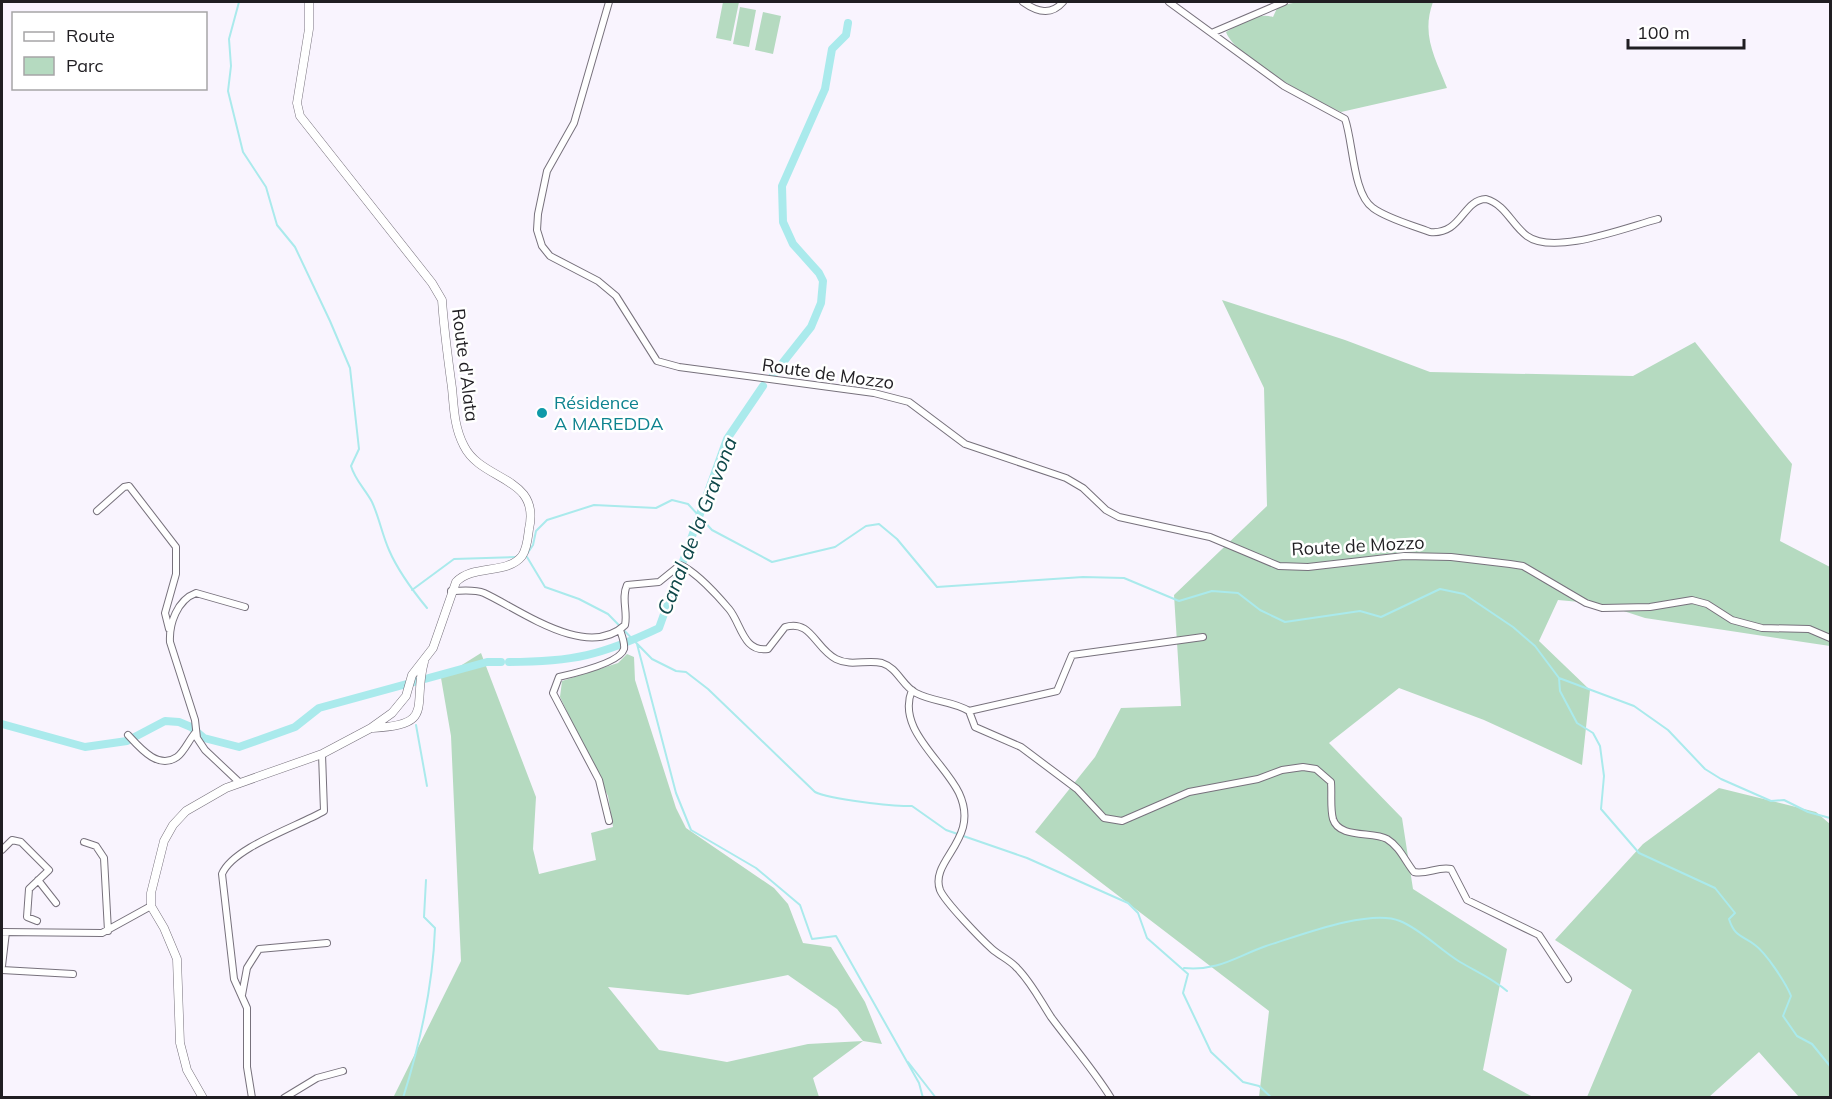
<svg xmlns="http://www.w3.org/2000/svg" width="1832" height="1099" viewBox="0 0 1832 1099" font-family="Mulish,sans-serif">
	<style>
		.green { fill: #b5dac0; fill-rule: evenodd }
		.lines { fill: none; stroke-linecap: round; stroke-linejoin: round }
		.stream { stroke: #aaeaec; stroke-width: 2 }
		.canal { stroke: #aaeaec; stroke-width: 8 }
		.minor-casing { stroke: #77717c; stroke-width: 8 }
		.tertiary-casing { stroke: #77717c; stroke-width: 9 }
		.minor { stroke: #fff; stroke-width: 6 }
		.tertiary { stroke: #fff; stroke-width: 8 }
		.culture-dot { fill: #0f9aa8; stroke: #fff; stroke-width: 2 }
		.labels { text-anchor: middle; stroke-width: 5; stroke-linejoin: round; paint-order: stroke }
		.street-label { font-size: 18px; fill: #201e22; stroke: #fff }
		.culture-label { font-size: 18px; fill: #0d838f; stroke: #fff; text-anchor: start }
		.water-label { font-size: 20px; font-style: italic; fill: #0e484a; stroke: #fff }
	</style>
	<rect width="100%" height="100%" fill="#f9f4fe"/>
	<path class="green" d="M723 2H739L731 41 716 38Z
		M1298 2H1433C1421 35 1435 57 1447 88L1341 112C1314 99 1236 59 1226 32 1241 24 1256 12 1273 17L1278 6Z
		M740 7 756 10 749 47 733 44Z
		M763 12 781 16 773 54 755 50Z
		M1222 300 1345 340 1430 372 1633 376 1695 342 1792 464 1780 541 1830 567V646L1645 618 1602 604 1558 600 1539 641 1590 690 1582 765 1484 720 1399 688 1329 743 1402 818 1413 889 1507 949 1483 1070 1533 1097H1259L1269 1011 1035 832 1095 757 1121 708 1181 706 1174 595 1267 506 1264 388Z
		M481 653 536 797 533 849 539 874 596 860 591 833 613 827 608 796 560 697 562 681 618 663 627 654 634 657 635 680 676 808 686 828 774 888 788 904 803 943 831 947 865 1002 882 1044 863 1041 813 1078 819 1097 393 1098 461 961 451 736 441 678ZM788 975 837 1009 863 1041 808 1044 727 1062 659 1050 608 987 688 995Z
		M1719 788 1816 812 1830 824V1097H1799L1759 1052 1709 1097H1587L1632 990 1555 940 1643 844Z"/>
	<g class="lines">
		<path class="stream" d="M239 2 229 39 231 66 228 91 243 152 266 187 277 225 295 247 330 321 350 368 359 449 351 466C355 480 365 489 372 502 379 517 382 534 389 550 398 571 413 591 427 608
			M525 557 533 545 536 531 547 520 594 505 656 508 672 500 688 504 712 530 772 562 835 547 866 526 879 524 897 539 937 587 1083 577 1124 578 1179 601 1212 591 1238 593 1260 610 1285 622 1360 611 1381 617 1440 589 1464 594 1513 627 1535 646 1559 678 1560 691 1577 723 1593 733 1600 746 1604 776 1601 809 1639 853 1715 888 1735 913 1729 919C1735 938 1743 935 1755 945 1766 953 1786 983 1791 996L1783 1016 1797 1036 1812 1044 1830 1066
			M527 557 545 587 579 599 608 614 652 659 676 671 686 672 708 689 815 792C829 799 895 807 912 806L946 830 1027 858 1128 903 1138 913 1147 938 1188 974 1183 993 1211 1052 1243 1082 1259 1086 1272 1098
			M412 590 454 559 516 557
			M637 644 676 793 691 830 756 868 800 905 812 939 836 936 919 1083 923 1098
			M1559 678 1634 706 1668 730 1705 769 1721 779 1771 801 1784 800 1808 812 1830 818
			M416 725 427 786
			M1184 968C1219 971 1235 957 1266 946 1298 936 1370 908 1400 921 1422 930 1440 950 1460 962 1477 972 1492 978 1507 991
			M908 1062 936 1098
			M403 1098C420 1044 433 984 435 928L424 917 426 880"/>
		<path class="canal" d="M773 375 811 327 821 303 823 281 819 273 793 244 783 222 782 186 825 89 832 49 846 35 848 23
			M509 662C573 662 602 655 659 628L727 439 763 386
			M2 724 85 747 127 741 165 721 179 722 191 727 204 738 239 747 295 727 319 708 487 662H501"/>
		<g class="minor-casing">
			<path id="minor" d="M609 2 574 123 547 171 538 214 537 230 542 246 550 256 598 281 616 296 657 361 679 367 874 393 909 402 965 444 1066 478 1083 488 1106 510 1119 517 1210 537 1279 566 1308 567 1404 556 1451 557 1510 564 1523 566 1586 603 1602 608 1650 607 1692 600 1707 604 1732 620 1762 628 1809 629 1830 638
				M1023 2C1037 12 1051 16 1063 2
				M1169 2 1284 86 1345 119C1353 141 1353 195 1373 208 1388 219 1412 225 1430 232 1462 235 1462 200 1486 199 1506 205 1511 224 1527 236 1554 256 1627 227 1658 219
				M1214 32 1284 2
				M97 511 124 487 129 486 176 547V574L165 613 169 629
				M451 591C462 591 474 589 484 593 519 609 587 661 625 625 628 612 621 598 627 585L659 582 680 565C695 571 718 596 729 609 741 623 743 653 768 649L785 627C811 619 815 648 836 659 852 667 866 659 882 663 898 668 902 686 916 693 933 702 953 701 969 711L975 727 1021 747 1077 789 1104 818 1122 821 1189 792 1258 779 1282 770 1303 767 1316 769 1331 782C1332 794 1330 808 1333 819 1339 839 1373 831 1387 839 1400 847 1405 861 1414 872 1427 875 1438 866 1451 869L1467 900 1539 935 1568 979
				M912 690C896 729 943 760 959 793 981 840 929 860 940 890 945 902 981 939 992 949 1000 956 1010 960 1017 968 1031 982 1040 1000 1051 1017 1071 1044 1093 1069 1111 1098
				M969 711 1057 691 1072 655 1203 637
				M128 735C140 748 158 770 177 757 184 752 189 740 195 733
				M240 783 205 750 197 738 195 720 170 642C169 624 177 600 196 593L245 607
				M609 821 599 780 553 693 559 677C572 674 620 663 624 649 625 643 622 636 620 630
				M84 842 96 846 104 858 108 931
				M2 850 12 840 21 842 49 870 29 889 27 917 37 921
				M38 880 56 903
				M2 932 102 933 151 906
				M2 966 6 932
				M2 970 73 974
				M242 995 247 968 259 949 327 943
				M252 1098 247 1067V1008L234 979 222 874C233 847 299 826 324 811L322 754
				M284 1098 317 1078 343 1071"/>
		</g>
		<g class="tertiary-casing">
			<path id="tertiary" d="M373 728C436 725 412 706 424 662
				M203 1098 187 1070 180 1043 177 959 164 928 151 906V893L164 841 173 825 186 811 226 788 322 754 371 728 392 713 406 696 412 675 433 648 456 582C473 564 507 575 522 556 527 549 528 537 529 529 541 476 482 482 464 446 454 427 454 408 452 388 448 359 444 330 442 300L432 283 300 116 297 103 309 29V2"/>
		</g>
		<use href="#minor" class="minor"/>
		<use href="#tertiary" class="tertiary"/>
	</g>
	<circle class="culture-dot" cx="542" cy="413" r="6"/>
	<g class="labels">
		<g class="street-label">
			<text transform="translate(465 365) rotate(83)" y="6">Route d'Alata</text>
			<text transform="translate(828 374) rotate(8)" y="6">Route de Mozzo</text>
			<text transform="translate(1358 546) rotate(-3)" y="6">Route de Mozzo</text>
		</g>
		<g class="culture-label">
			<text x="554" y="409">Résidence<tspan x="554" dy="21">A MAREDDA</tspan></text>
		</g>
		<g class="water-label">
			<text transform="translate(697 526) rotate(-69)" y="7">Canal de la Gravona</text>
		</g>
	</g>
	<rect width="1832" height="1099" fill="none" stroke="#201e22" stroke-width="6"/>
	<rect x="12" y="12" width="195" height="78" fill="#ffffff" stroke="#a6a5a7" stroke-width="1.5"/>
	<rect x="24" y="32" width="30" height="9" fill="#ffffff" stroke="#a6a5a7" stroke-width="1.5"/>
	<text x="66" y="42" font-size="18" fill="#201e22">Route</text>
	<rect x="24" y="57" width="30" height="18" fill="#b5dac0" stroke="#a6a5a7" stroke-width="1.5"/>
	<text x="66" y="72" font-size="18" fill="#201e22">Parc</text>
	<path d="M1628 39v9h116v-9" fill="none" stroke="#201e22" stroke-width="3"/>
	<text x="1637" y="39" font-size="18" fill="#201e22" stroke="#ffffff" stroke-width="4.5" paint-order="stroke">100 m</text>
</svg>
